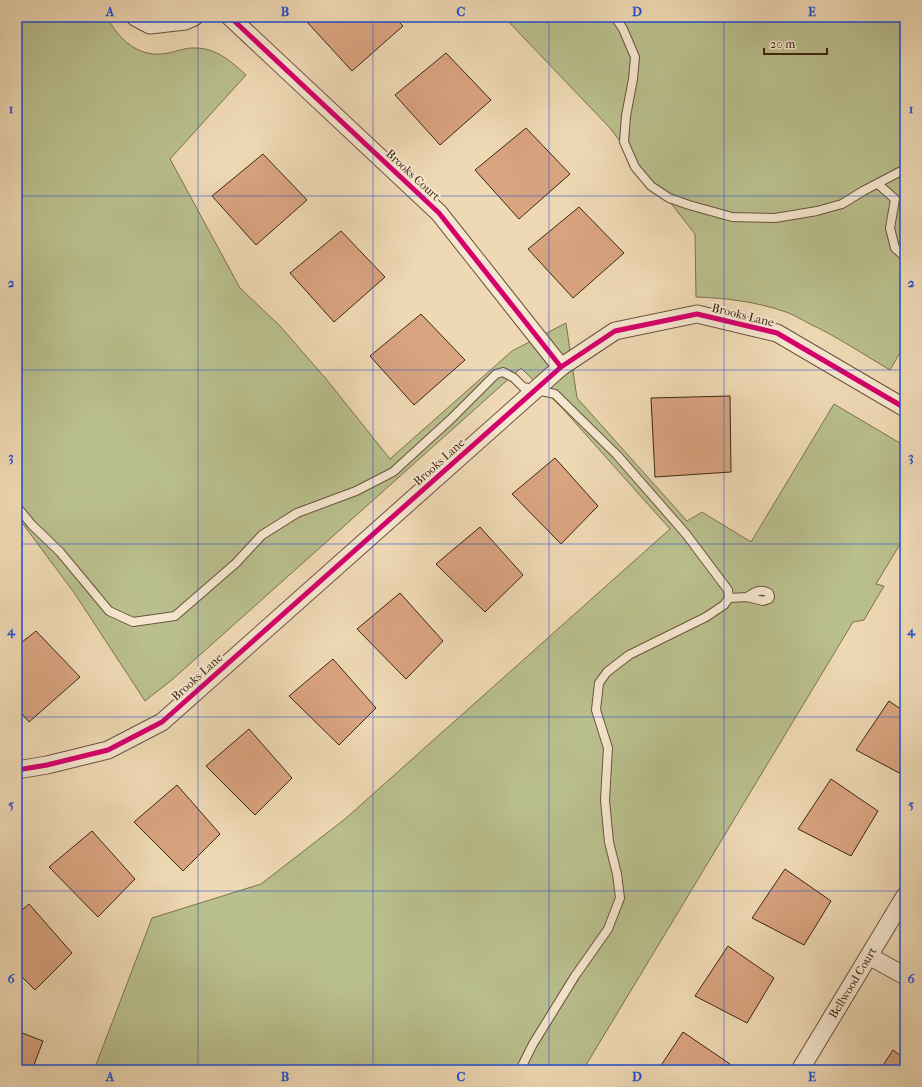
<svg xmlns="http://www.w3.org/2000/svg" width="922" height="1087" viewBox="0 0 922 1087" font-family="'IM FELL French Canon',serif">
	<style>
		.green { fill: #b9bf8d; stroke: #7c7250 }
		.building { fill: #d9a480; stroke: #3e2612 }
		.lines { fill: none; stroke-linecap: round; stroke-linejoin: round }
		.lane-casing { stroke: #6a533b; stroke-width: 10 }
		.street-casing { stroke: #6a533b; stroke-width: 19 }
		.lane { stroke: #f5e6cf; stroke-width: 8 }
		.street { stroke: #f5e6cf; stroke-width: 17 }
		.cycleway-casing { stroke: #f5e6cf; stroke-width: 8 }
		.cycleway { stroke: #d6006c; stroke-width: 5 }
		.grid { fill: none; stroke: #1d4ed8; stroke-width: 1; stroke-opacity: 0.55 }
		.labels { text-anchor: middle; stroke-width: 4; stroke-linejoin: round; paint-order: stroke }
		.street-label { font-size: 12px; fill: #3e2612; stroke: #f5e6cf }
		.neatline { fill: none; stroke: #1d4ed8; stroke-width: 1.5 }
		.grid-label { font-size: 13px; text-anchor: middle; font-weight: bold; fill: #1d4ed8 }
	</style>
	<rect width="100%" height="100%" fill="#efd9b5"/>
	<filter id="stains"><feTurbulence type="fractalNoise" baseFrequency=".005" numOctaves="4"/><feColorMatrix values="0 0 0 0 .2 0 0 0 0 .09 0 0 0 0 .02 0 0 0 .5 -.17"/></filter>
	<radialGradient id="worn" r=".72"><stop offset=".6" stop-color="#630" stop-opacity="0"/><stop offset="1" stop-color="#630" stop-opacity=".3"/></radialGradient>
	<path class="green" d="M17 17H107C118 38 136 56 162 54 173 53 185 47 196 48 216 48 232 62 246 75L170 159 240 288 280 326 327 380 390 459 512 351 566 323 577 398 687 521 702 512 751 542 834 404 905 446V536L876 584 884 586 864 620 853 622 583 1070H94L152 918 261 884 345 819 670 529 563 409 521 368 173 679 145 701 75 594 17 516Z
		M504 17H905V344L890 370C863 354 836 336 808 323 801 319 794 315 786 312 757 302 727 298 696 297L695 234 655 183 648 179 610 128Z"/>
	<path class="building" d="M314 17H394L403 26 352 71 307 22Z
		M446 53 491 100 440 145 395 95Z
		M526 128 570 174 519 219 475 170Z
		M263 154 307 200 256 245 212 196Z
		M579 207 624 253 573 298 528 249Z
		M341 231 385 277 334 322 290 273Z
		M421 314 465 360 414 405 370 356Z
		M730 396 731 472 655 477 651 398Z
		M555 458 598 506 561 544 512 494Z
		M480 527 523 575 485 612 436 564Z
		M400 593 443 641 406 679 357 629Z
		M36 631 80 677 29 722 17 708V646Z
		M333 659 376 708 339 745 289 696Z
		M889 701 905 712V776L856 750Z
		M249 729 292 778 255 815 206 766Z
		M831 779 878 811 851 856 798 829Z
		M177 785 220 834 183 871 134 822Z
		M92 831 135 879 98 917 49 867Z
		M785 869 831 901 804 945 752 918Z
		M29 904 72 953 35 990 17 972V914Z
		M728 946 774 978 747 1023 695 996Z
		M17 1031 43 1041 32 1070H17Z
		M683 1032 730 1064 726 1070H658Z
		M893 1050 905 1059V1070H880Z"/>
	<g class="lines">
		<g class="lane-casing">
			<path id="lane" d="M615 17 623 29 635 57 633 79 626 116 624 142 635 167 651 186 669 198 689 205 732 217 775 218 817 211 842 204 863 191 905 169
				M878 184 895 199 890 228 895 248 905 257
				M17 507 32 525 60 552 109 611 133 622 175 616 236 563 262 535 297 513 356 491 393 472 451 419 496 374 503 372 514 378 523 387 555 394 617 455 686 534 728 590 729 598 724 605 706 617 629 655 607 672 599 683 596 710 608 748 605 800 609 842 617 874 620 898 608 929 575 976 533 1044 520 1070
				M729 598 747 597 763 601 769 599 770 597 769 593C760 588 754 592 747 597"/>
		</g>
		<g class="street-casing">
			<g id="street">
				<path d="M135 17 150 25 185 21 194 17"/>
				<path d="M230 17 439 213 561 367"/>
				<path d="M17 770 47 765 108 750 162 722 561 367 615 331 697 314 777 333 905 408"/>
				<path d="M869 956 905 976"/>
				<path id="s1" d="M800 1070 905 896"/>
			</g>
		</g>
		<use href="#lane" class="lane"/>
		<use href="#street" class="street"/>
		<g class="cycleway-casing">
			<path id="cycleway" d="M230 17 439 213 561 367
				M17 770 47 765 108 750 162 722 561 367 615 331 697 314 777 333 905 408"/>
		</g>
		<use href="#cycleway" class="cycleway"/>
	</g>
	<path class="grid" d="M198 17V1070M373 17V1070M549 17V1070M724 17V1070M17 196H905M17 370H905M17 544H905M17 717H905M17 891H905"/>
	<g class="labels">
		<g class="street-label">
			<text transform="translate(413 175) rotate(43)" y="4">Brooks Court</text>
			<text transform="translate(743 315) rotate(14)" y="4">Brooks Lane</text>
			<text transform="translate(439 462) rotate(-42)" y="4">Brooks Lane</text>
			<text transform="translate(197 677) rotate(-42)" y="4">Brooks Lane</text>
			<text dy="4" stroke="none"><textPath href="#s1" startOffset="102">Bellwood Court</textPath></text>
		</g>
	</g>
	<rect width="922" height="1087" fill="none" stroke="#efd9b5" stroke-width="44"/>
	<path d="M764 48v6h63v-6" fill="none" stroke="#3e2612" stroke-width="2"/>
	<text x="770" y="48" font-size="12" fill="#3e2612" stroke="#f5e6cf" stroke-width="3" paint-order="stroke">20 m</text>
	<rect x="22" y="22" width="878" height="1043" class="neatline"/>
	<g class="grid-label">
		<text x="110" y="16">A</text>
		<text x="285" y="16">B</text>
		<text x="461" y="16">C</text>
		<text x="637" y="16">D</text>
		<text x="812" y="16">E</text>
		<text x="11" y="113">1</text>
		<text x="911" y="113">1</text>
		<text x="11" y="287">2</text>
		<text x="911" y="287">2</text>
		<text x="11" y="461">3</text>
		<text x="911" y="461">3</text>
		<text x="11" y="635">4</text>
		<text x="911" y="635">4</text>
		<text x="11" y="809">5</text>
		<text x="911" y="809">5</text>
		<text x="11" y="983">6</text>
		<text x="911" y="983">6</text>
		<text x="110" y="1081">A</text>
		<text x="285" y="1081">B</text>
		<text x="461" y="1081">C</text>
		<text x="637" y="1081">D</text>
		<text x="812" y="1081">E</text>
	</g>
	<rect width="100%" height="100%" filter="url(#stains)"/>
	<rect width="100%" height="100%" fill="url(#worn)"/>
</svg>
